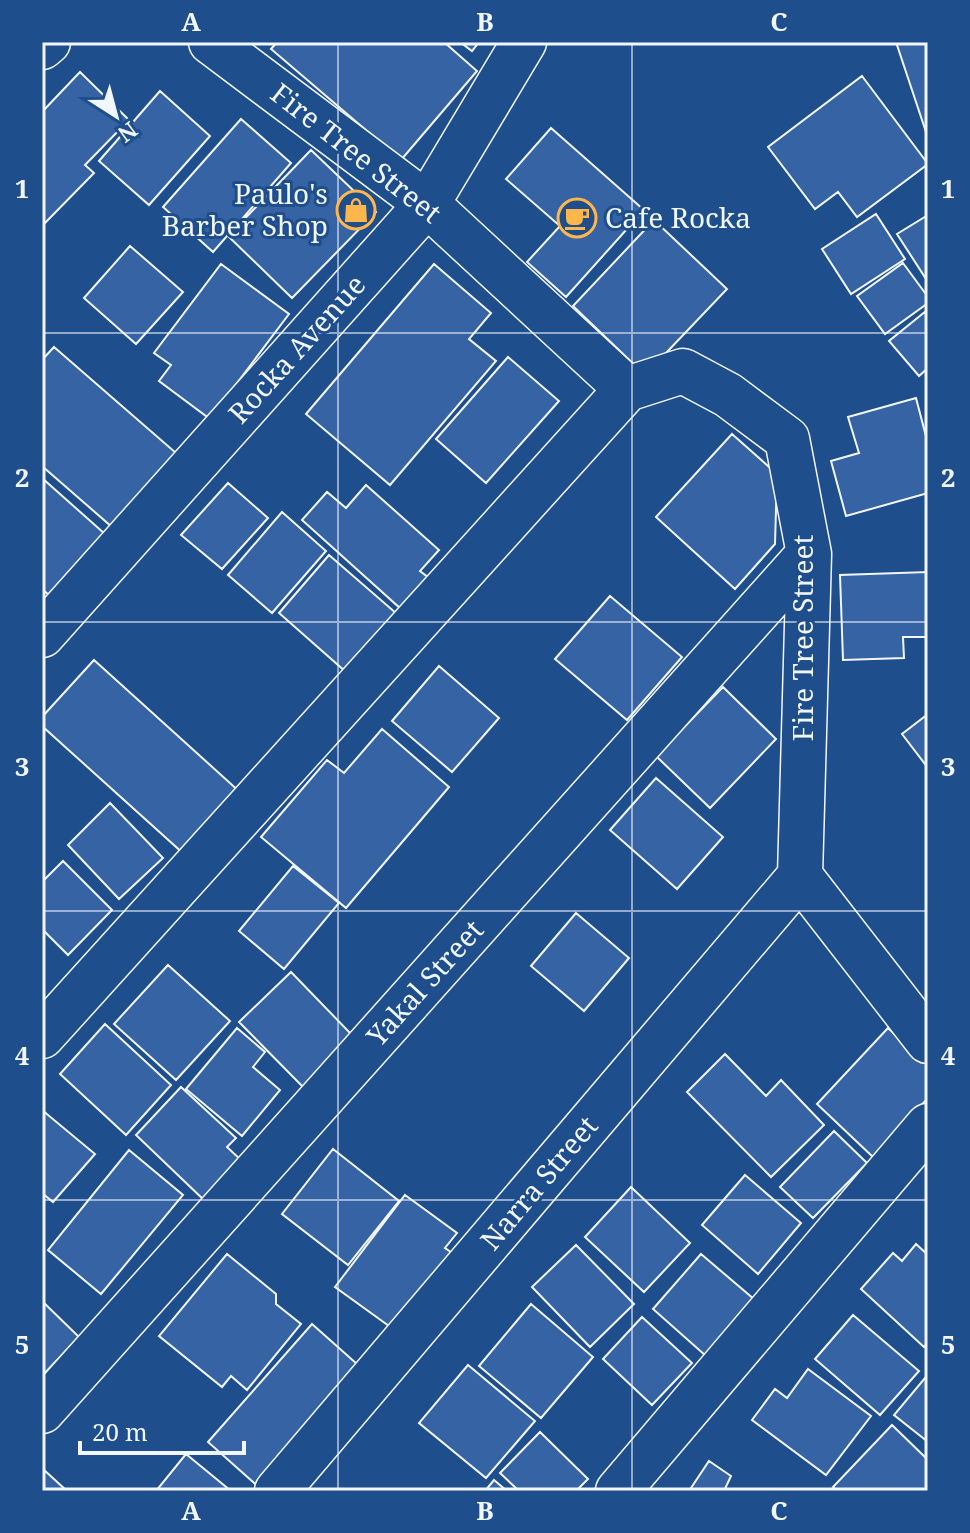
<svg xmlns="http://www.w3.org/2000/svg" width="970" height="1533" viewBox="0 0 970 1533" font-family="'Noto Serif',serif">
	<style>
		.building { fill: #3563a3; stroke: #f2f6ff; stroke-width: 2 }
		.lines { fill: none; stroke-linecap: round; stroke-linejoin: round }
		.minor-casing { stroke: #f2f6ff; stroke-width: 47 }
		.minor { stroke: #1f4e8c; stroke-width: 44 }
		.grid { fill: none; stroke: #f2f6ff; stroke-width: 2; stroke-opacity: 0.55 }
		.labels { text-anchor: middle; stroke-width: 6; stroke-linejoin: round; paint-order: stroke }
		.street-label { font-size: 28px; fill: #f2f6ff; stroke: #1f4e8c }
		.poi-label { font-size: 28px; fill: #f2f6ff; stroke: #1f4e8c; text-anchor: end }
		.neatline { fill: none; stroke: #f2f6ff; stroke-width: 3 }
		.grid-label { font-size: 26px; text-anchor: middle; font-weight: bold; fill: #f2f6ff }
	</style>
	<rect width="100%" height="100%" fill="#1f4e8c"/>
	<path class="building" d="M277 42H444L477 71 401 160 271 49Z
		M460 42H479L472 51Z
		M896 42H928V138Z
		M80 72 129 120 85 165 94 173 42 226V112Z
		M862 76 928 164 857 217 838 192 815 209 768 147Z
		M160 91 210 136 149 205 99 161Z
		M241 119 291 163 213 252 163 207Z
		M551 128 644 210 566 297 527 262 560 226 506 179Z
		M311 150 376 212 292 298 228 236Z
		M876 214 905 259 851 294 822 249Z
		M928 215V282L897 234Z
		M654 220 727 289 645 375 573 306Z
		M130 246 183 292 136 344 84 298Z
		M903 263 928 297V303L885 334 857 296Z
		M221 264 289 314 210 419 159 381 171 365 154 353Z
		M434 264 491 313 469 339 496 361 390 485 306 414Z
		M926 311 928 368 919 376 889 341Z
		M54 347 176 453 112 527 42 466V360Z
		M508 357 559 401 486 483 436 439Z
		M916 398 928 444V493L846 516 831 461 859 453 848 417Z
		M732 434 777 474 775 544 735 589 656 517Z
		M42 478 105 534 50 596 42 589Z
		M228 483 268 518 222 569 181 535Z
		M366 485 439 550 420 571 429 578 401 609 302 520 327 492 346 508Z
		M282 512 326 551 272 613 228 575Z
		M329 555 397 614 346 672 279 613Z
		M928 572V637H903L904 658 843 660 840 575Z
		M610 596 682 657 627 720 555 659Z
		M94 660 241 793 185 855 42 726V717Z
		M439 666 499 718 452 772 392 721Z
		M723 687 776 739 710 808 656 756Z
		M928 714V768L902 734Z
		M382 729 449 787 346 908 261 837 327 760 344 773Z
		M656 778 723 837 677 889 610 830Z
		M110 803 163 858 119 899 68 845Z
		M63 861 112 910 68 955 42 929V882Z
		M293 866 339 903 284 969 239 931Z
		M576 913 629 958 584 1011 531 966Z
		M168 965 230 1021 176 1080 114 1024Z
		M291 972 351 1034 305 1089 239 1022Z
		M105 1024 171 1085 126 1135 60 1074Z
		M237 1028 265 1052 253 1067 280 1090 242 1136 186 1089Z
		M888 1028 928 1065V1098L873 1157 817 1104Z
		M725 1054 766 1096 781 1080 824 1125 771 1177 687 1092Z
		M181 1087 236 1138 227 1147 242 1161 205 1201 136 1135Z
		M42 1110 95 1154 53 1202 42 1193Z
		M834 1131 867 1163 813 1218 780 1187Z
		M333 1149 399 1201 348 1265 282 1214Z
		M129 1150 183 1195 101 1294 48 1250Z
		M745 1175 801 1223 758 1274 702 1225Z
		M631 1187 690 1243 644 1292 585 1237Z
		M405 1195 457 1233 445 1248 464 1261 389 1326 335 1287Z
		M916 1244 928 1255V1342L924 1347 861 1289 893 1253 902 1261Z
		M576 1245 634 1304 590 1347 532 1287Z
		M227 1254 276 1294V1304L301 1324 247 1390 231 1376 222 1387 159 1336Z
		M701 1254 755 1300 715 1364 653 1309Z
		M42 1301 79 1337 42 1376Z
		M531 1304 593 1357 541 1418 479 1366Z
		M853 1315 919 1371 880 1415 815 1359Z
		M642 1317 692 1363 652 1405 603 1359Z
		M312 1324 366 1372 262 1490 208 1442Z
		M468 1365 535 1421 486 1478 419 1423Z
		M808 1369 871 1416 826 1475 752 1420 775 1389 787 1398Z
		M925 1378 928 1381V1442L894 1415Z
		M892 1425 928 1460V1491H837L833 1487Z
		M540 1432 588 1479 576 1491H519L500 1473Z
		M186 1454 231 1491H156Z
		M709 1461 731 1476 724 1491H689Z
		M43 1469 67 1491H42Z
		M494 1480 507 1491H485Z"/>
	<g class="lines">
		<g class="minor-casing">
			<path id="minor" d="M211 42 427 204 627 389 683 371 728 395 787 439 809 554 800 876 928 1041
				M42 47 48 42
				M42 635 427 204 524 42
				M42 1036 627 389
				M42 1411 809 554
				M277 1491 800 876
				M618 1491 928 1126"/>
		</g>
		<use href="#minor" class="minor"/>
	</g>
	<path class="grid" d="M338 42V1491M632 42V1491M42 333H928M42 622H928M42 911H928M42 1200H928"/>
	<defs>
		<g id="shop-ring" transform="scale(2)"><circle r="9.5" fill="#1f4e8c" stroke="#ffb74d" stroke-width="1.5"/><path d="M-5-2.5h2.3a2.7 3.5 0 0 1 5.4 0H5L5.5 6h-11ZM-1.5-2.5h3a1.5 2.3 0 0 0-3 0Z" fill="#ffb74d"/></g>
		<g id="cafe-ring" transform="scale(2)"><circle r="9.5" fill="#1f4e8c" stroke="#ffb74d" stroke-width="1.5"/><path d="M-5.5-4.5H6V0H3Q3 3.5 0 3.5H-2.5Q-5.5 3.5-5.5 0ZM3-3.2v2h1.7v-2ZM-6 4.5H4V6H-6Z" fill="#ffb74d"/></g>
	</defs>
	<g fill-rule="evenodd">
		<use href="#shop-ring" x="356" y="210"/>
		<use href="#cafe-ring" x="577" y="218"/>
	</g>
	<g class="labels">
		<g class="street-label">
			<text transform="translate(356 153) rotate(38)" y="10">Fire Tree Street</text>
			<text transform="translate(297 349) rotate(-48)" y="10">Rocka Avenue</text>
			<text transform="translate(803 638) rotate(-90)" y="10">Fire Tree Street</text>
			<text transform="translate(425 983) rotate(-48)" y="10">Yakal Street</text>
			<text transform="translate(539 1183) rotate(-50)" y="10">Narra Street</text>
		</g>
		<g class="poi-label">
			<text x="328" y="204">Paulo's<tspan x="328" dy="32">Barber Shop</tspan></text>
			<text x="605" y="228" text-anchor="start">Cafe Rocka</text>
		</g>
	</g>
	<rect width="970" height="1533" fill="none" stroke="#1f4e8c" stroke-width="88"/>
	<g transform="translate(116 116) rotate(144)" stroke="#1f4e8c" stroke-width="6" paint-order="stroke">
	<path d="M0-6L14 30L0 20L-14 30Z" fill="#f2f6ff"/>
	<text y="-12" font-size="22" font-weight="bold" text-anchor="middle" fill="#f2f6ff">N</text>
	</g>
	<path d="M80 1441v12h164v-12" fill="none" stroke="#f2f6ff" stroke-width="4"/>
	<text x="92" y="1441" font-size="24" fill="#f2f6ff" stroke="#1f4e8c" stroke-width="6" paint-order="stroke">20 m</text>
	<rect x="44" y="44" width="882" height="1445" class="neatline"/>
	<g class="grid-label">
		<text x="191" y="31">A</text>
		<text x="485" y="31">B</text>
		<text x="779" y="31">C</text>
		<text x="22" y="198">1</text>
		<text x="948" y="198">1</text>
		<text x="22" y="487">2</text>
		<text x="948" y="487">2</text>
		<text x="22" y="776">3</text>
		<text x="948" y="776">3</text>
		<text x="22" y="1065">4</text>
		<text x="948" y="1065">4</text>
		<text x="22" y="1354">5</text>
		<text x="948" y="1354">5</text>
		<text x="191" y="1520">A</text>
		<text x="485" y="1520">B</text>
		<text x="779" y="1520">C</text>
	</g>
</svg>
